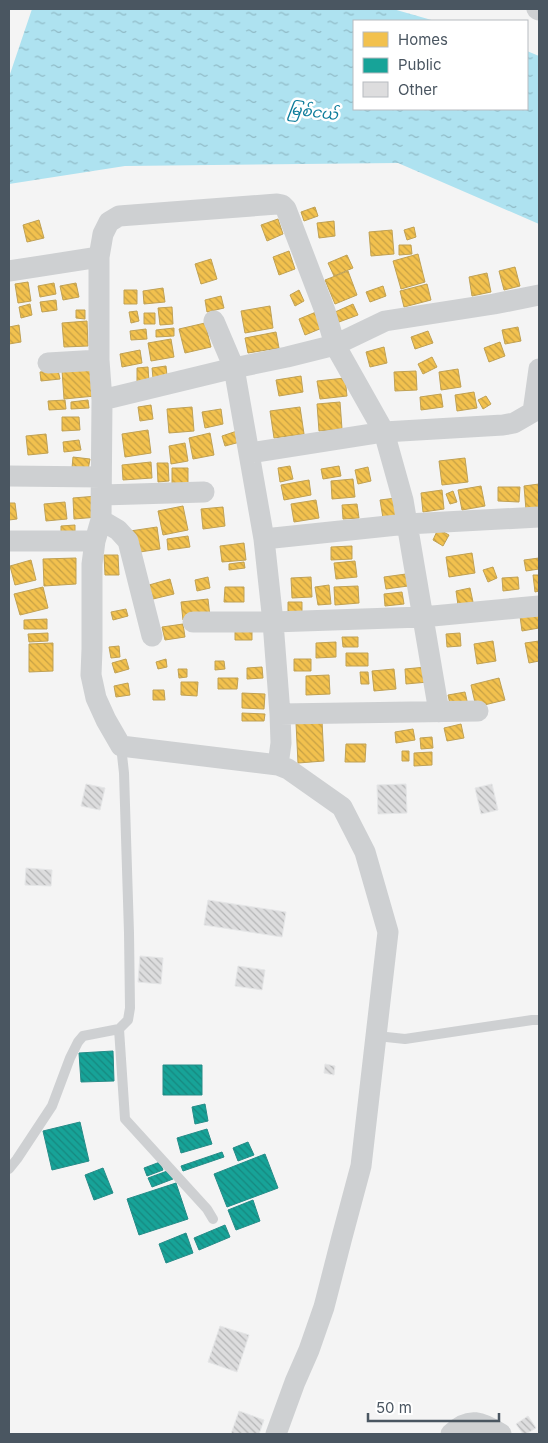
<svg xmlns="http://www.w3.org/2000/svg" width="548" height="1443" viewBox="0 0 548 1443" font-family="Inter,'Noto Sans Myanmar',sans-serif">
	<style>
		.water { fill: url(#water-ripples) }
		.homes { fill: url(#homes-back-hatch); stroke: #c0a154 }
		.public { fill: url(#public-back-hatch); stroke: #268c88 }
		.building { fill: url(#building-back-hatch); stroke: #e5e6e7 }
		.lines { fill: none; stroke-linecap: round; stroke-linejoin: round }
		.lane { stroke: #ced0d2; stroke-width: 10 }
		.street { stroke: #ced0d2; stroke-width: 21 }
		.labels { text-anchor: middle; stroke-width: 5; stroke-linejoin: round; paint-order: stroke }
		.water-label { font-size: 15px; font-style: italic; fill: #0c7c9b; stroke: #fff }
	</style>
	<defs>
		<pattern id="water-ripples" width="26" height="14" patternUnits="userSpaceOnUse" patternTransform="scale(1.25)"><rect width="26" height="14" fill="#aee2f0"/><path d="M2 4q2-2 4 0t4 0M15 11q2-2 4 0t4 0" fill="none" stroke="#90bac6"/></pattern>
		<pattern id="homes-back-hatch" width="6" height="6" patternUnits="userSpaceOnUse" patternTransform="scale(1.25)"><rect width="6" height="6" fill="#f2c14e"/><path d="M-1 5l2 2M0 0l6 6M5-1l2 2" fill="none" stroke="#c6a044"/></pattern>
		<pattern id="public-back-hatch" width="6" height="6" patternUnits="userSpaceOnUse" patternTransform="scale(1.25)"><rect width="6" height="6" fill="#17a398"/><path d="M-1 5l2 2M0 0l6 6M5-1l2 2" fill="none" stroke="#17887f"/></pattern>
		<pattern id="building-back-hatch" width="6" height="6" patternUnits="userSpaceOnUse" patternTransform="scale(1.25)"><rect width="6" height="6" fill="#ddddde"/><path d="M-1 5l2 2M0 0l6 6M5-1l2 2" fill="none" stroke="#b5b6b7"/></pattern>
	</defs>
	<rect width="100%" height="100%" fill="#f4f4f4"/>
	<path class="water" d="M32 9H393L435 21H354V109H527V51L539 56V224L398 163 125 166 9 184V77Z"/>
	<path class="homes" d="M315 207 318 216 304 221 301 212Z
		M278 219 283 234 267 241 261 225Z
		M39 220 44 238 27 242 23 225Z
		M334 221 335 236 319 238 317 223Z
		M414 227 416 237 407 240 404 230Z
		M392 230 394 254 371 256 369 232Z
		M399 245H411L412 254 399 255Z
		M289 251 295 269 279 275 273 257Z
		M418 254 425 282 401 289 393 261Z
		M347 255 353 268 334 276 328 263Z
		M211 259 217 279 201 284 195 264Z
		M515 267 520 286 504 290 499 271Z
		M348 271 357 295 335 304 325 280Z
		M487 273 491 292 472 296 469 277Z
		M28 282 31 301 18 303 15 284Z
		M54 283 56 294 40 297 38 286Z
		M76 283 79 297 63 300 60 286Z
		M427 284 431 300 404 307 400 291Z
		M383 286 386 296 370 302 366 292Z
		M163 288 165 302 144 304 143 291Z
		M124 290H137V304H124Z
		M299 290 304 301 295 306 290 295Z
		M221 296 224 308 207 312 205 300Z
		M56 300 57 310 42 312 40 302Z
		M30 304 32 315 21 318 19 307Z
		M353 304 358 315 339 322 335 312Z
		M270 306 273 328 245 333 241 311Z
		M172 307 173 324 160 325 158 308Z
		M76 310H85V319L76 318Z
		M137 311 139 321 131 323 129 312Z
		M316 312 322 328 305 335 299 319Z
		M144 313H155V324H144Z
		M87 321 88 346 64 347 62 323Z
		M205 323 211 347 185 353 179 329Z
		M19 325 21 342 9 344V327Z
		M518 327 521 341 505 344 502 330Z
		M174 328V336L156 337V330Z
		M146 329 147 339 131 340 130 331Z
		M428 331 433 343 415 349 411 337Z
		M276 332 279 348 248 353 245 338Z
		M171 339 174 357 151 361 148 343Z
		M500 342 505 356 489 362 484 348Z
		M384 347 387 363 370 367 366 352Z
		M140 350 142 363 122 367 120 354Z
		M432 357 437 367 423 374 418 364Z
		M166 366 167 376 153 378 152 368Z
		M148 367 149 382H137V368Z
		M93 368 95 396 64 399 62 370Z
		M458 369 461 387 441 390 439 372Z
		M58 370 60 379 41 381 40 372Z
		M416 371 417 390 395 391 394 372Z
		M301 376 303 392 279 396 276 380Z
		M345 378 347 396 320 399 317 381Z
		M474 392 477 408 457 411 455 395Z
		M441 394 443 407 421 410 420 397Z
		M486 396 491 404 483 409 478 400Z
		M65 400 66 409 49 410 48 401Z
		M88 400 89 408 71 409V402Z
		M340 402 342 429 319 431 317 404Z
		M151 405 153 419 140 421 138 407Z
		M192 407 194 431 169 433 167 409Z
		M300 407 304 434 274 438 270 411Z
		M221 409 223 424 205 428 202 412Z
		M62 417H79L80 430 62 431Z
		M148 430 151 453 125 457 122 434Z
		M237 431 240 442 225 446 222 436Z
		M210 433 214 455 193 459 189 438Z
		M46 434 48 453 28 455 26 436Z
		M79 440 81 450 64 452 63 442Z
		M185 443 188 461 171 464 169 446Z
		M73 457 90 459 88 470 72 468Z
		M465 458 468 482 442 485 439 461Z
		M151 462 152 478 123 480 122 465Z
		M157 463H168L169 481 158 482Z
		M290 466 293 479 280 482 278 468Z
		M339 466 341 476 323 479 321 469Z
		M368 467 371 481 358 484 355 470Z
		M172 468H188V483L172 484Z
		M353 479 355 497 332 499 331 481Z
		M309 480 311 495 284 500 281 485Z
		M539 484V509L526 510 524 486Z
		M481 486 485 506 462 510 458 490Z
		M498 487H520L519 502 498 501Z
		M442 490 444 509 423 512 421 493Z
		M453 491 457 502 450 504 446 494Z
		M97 496 98 517 74 519 73 498Z
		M396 498 399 516 383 518 380 500Z
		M316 500 319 518 294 522 291 504Z
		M65 502 67 519 46 521 44 504Z
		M9 503H15L17 519 9 520Z
		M357 504 359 518 343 519 342 505Z
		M183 506 188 530 163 535 158 511Z
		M223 507 225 526 203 529 201 509Z
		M75 525V534L61 535V526Z
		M157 527 160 549 133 553 130 531Z
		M438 529 449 535 443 546 433 540Z
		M188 536 190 547 168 550 167 539Z
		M244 543 246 560 222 562 220 546Z
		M352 546V559L331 560V547Z
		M472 553 475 573 449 577 446 557Z
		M104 555H118L119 575H105Z
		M76 558V584L44 586 43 559Z
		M539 558V569L526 571 524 560Z
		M31 560 36 580 15 585 10 566Z
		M355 561 357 577 336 579 334 563Z
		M244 562 245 568 229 570V564Z
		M493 567 497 578 488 582 483 570Z
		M406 574 408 586 386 589 384 577Z
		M533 575H539V591L535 592Z
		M208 577 210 588 197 591 195 580Z
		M311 577 312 597 292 598 291 578Z
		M518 577 519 589 503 591 502 578Z
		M170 579 174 594 153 599 149 585Z
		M329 585 331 604 318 605 315 587Z
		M358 586 359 603 335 605 334 587Z
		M43 587 48 608 20 615 14 594Z
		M225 587H244V602H224Z
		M470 588 473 602 458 605 456 591Z
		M402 592 404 604 385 606 384 594Z
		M208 599 210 617 183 620 181 602Z
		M288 602H302V617L288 618Z
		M126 609 128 616 113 620 111 612Z
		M539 613V628L522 631 520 616Z
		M47 619V629H24V620Z
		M183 624 185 637 165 640 162 627Z
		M252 627V640H235V628Z
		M48 633V641L29 642 28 634Z
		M460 633 461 646 447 647 446 634Z
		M342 637H358V647H343Z
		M493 641 496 661 477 664 474 644Z
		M539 641V661L529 663 525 643Z
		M336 642V657L316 658V643Z
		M53 643V671L29 672V644Z
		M119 646 120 657 111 658 109 647Z
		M346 653H368V666H346Z
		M126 659 129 669 115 673 112 663Z
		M166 659 167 667 158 669 156 662Z
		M294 659H311V671H294Z
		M215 661H224L225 669 215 670Z
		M262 667 263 678 247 679V668Z
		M426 667 428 682 406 684 405 669Z
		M178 669H187V677L179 678Z
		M394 669 396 689 374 691 372 671Z
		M360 672H368L369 684H361Z
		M329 675 330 694 306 695V676Z
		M218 678H238L237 689H218Z
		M499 678 505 700 476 707 471 685Z
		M181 682H198L197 696 181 695Z
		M128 683 130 695 116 697 114 686Z
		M153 690H164L165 700H153Z
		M465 692 468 705 451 708 448 695Z
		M242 693 265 694 264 709 242 708Z
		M242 713 265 714 264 721H242Z
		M322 721 324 761 298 763 296 723Z
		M461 724 464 738 447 741 444 728Z
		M413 729 415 740 396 743 395 732Z
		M432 737 433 748 421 749 420 738Z
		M346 744H366L365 762H345Z
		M402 751H409V761H402Z
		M432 752V765L414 766V753Z"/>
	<path class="public" d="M113 1051 114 1081 81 1082 79 1053Z
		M163 1065H202V1095H163Z
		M205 1104 208 1121 195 1124 192 1107Z
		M80 1122 89 1161 52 1170 43 1131Z
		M207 1129 212 1144 181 1153 177 1138Z
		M248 1142 254 1155 238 1161 233 1148Z
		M222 1152 224 1157 183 1171 181 1166Z
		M265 1154 278 1188 227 1207 214 1174Z
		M160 1162 163 1170 147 1176 144 1168Z
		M103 1168 113 1193 94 1200 85 1175Z
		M170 1170 173 1179 152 1187 148 1178Z
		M176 1183 188 1219 139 1235 127 1199Z
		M253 1200 260 1221 236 1230 228 1210Z
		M225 1225 230 1237 199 1250 194 1238Z
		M186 1233 193 1253 166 1263 159 1244Z"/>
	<path class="building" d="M86 784 105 788 100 810 81 806Z
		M406 784 407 813 378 814 377 785Z
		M492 784 498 810 481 814 475 788Z
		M26 868 52 870 51 886 25 885Z
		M208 900 286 912 282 937 204 925Z
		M140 956 163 958 161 984 138 982Z
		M238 966 265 970 262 990 235 986Z
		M325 1064 335 1066 334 1075 324 1073Z
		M220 1326 249 1335 237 1372 208 1362Z
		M239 1411 264 1420 259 1434H231Z
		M528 1416 536 1428 526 1434H523L516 1424Z"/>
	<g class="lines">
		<path class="lane" d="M119 1029 125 1119 207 1209 213 1219
			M377 1036 405 1039 532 1020H539
			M9 1169 17 1159 52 1106 70 1058 78 1042 83 1036 119 1029 128 1020 130 1008 129 933 124 773 121 746"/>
		<path class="street" d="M537 9 539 10
			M99 257 103 234 109 222 119 216 277 204 282 205 286 209 325 311 335 345 384 432 403 500 439 712
			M9 271 99 257V360L102 400 101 520 95 541 92 564V649L91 675 96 698 106 720 121 746 278 765 288 769 342 807 365 852 388 932 361 1166 342 1237 324 1307 309 1350 295 1382 276 1434
			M214 321 234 368 264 539 273 622 280 714 281 743 278 765
			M48 363 99 360
			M102 400 234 368 287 357 335 345 385 321 494 304 539 295
			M250 453 384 432 503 425 514 423 533 412 539 369
			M9 476 101 477
			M102 495 204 492
			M101 520 118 530 128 541 152 636
			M264 539 407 524 539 517
			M9 541H95
			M193 622H273L422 617 539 606
			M280 714 478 711
			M451 1434C469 1416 482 1422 501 1434"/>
	</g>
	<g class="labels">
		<g class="water-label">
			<text transform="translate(313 112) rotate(7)" y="5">မြစ်ငယ်</text>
		</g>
	</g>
	<rect width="548" height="1443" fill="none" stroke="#4a5661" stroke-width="20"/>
	<rect x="353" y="20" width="175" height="90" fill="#ffffff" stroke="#b7bbc0"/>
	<rect x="363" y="32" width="25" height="15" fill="#f2c14e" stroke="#b7bbc0"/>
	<text x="398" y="45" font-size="15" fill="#4a5661">Homes</text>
	<rect x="363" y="58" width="25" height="15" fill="#17a398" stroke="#b7bbc0"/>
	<text x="398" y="70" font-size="15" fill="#4a5661">Public</text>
	<rect x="363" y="82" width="25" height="15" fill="#ddddde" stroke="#b7bbc0"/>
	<text x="398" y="95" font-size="15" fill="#4a5661">Other</text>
	<path d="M368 1413v8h131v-8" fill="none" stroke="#4a5661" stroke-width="2.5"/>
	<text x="376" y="1413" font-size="15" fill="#4a5661" stroke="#ffffff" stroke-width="4" paint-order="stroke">50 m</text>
</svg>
